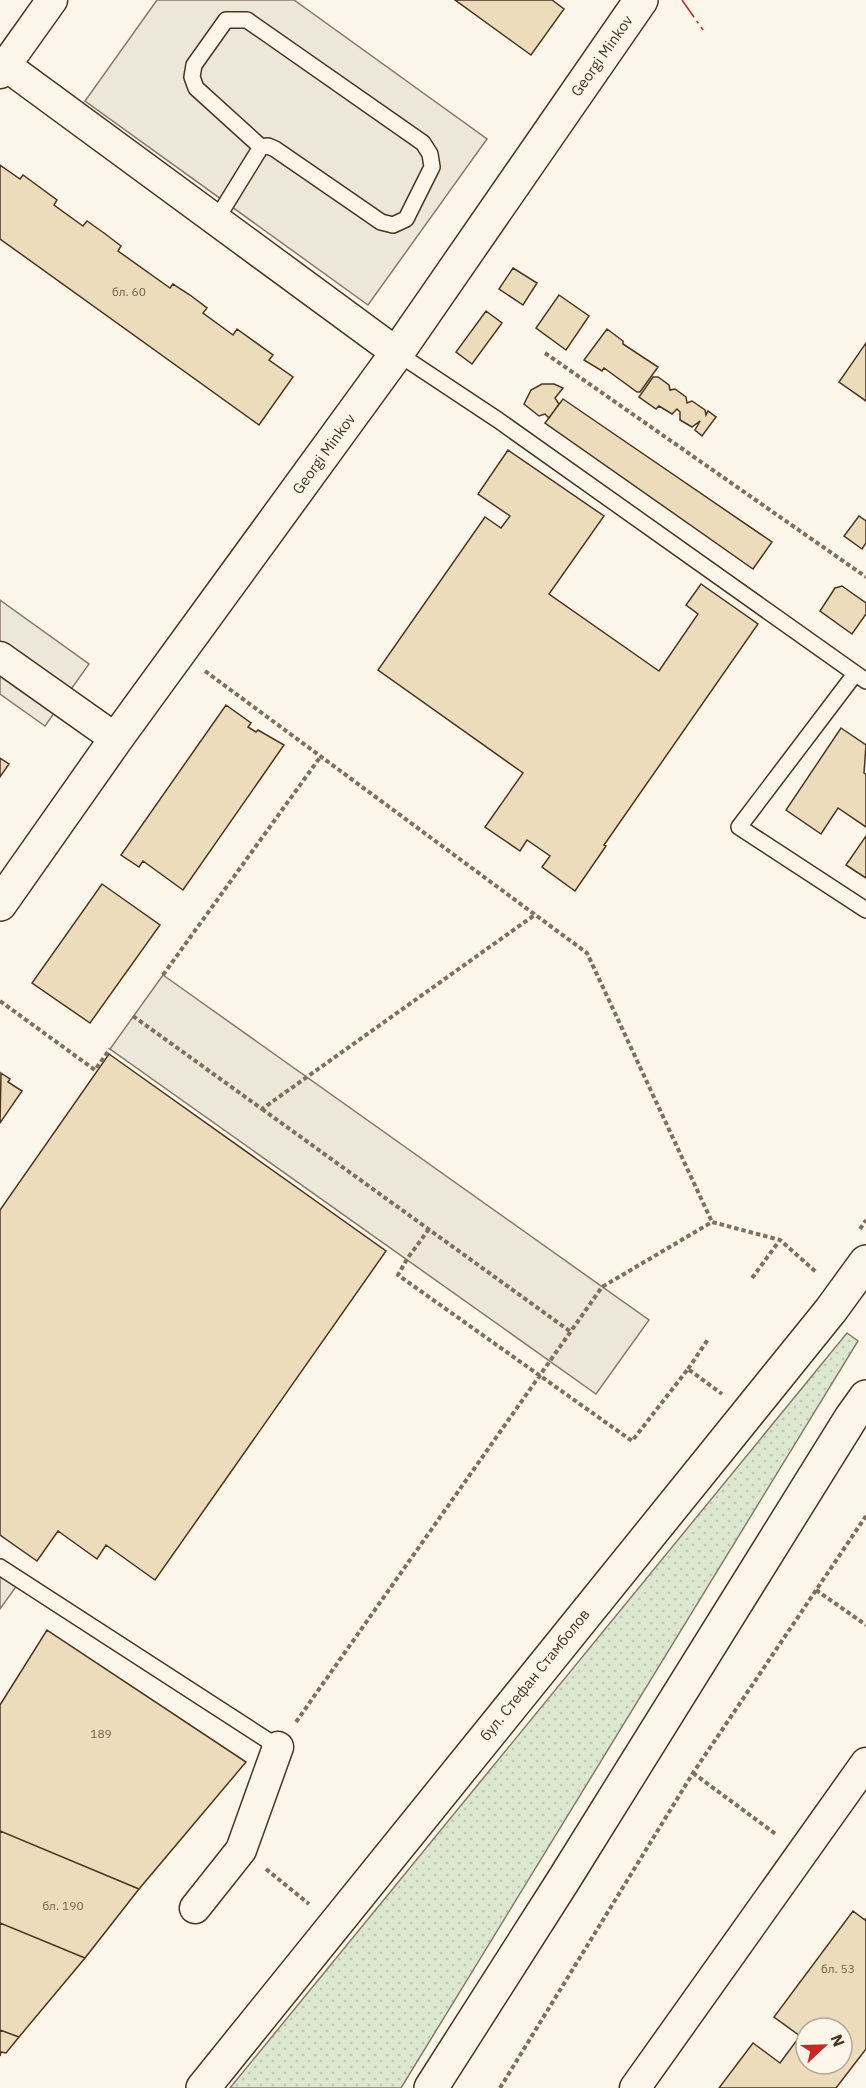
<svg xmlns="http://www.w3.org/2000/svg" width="866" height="2088" viewBox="0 0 866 2088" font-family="'IBM Plex Sans',sans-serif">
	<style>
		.green { fill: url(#green-dots); stroke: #887966; stroke-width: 1.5 }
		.parking { fill: #ede7d9; stroke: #887966; stroke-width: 1.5 }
		.building { fill: #ecdcbc; stroke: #4a3520; stroke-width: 1.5; fill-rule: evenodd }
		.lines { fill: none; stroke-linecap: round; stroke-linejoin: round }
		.lane-casing { stroke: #4a3520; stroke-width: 18 }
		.street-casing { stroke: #4a3520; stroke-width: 33 }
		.secondary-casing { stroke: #4a3520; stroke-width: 36 }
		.primary-casing { stroke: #4a3520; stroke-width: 36 }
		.path { stroke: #7f6f5c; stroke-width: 4; stroke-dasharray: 4.5 3; stroke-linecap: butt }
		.lane { stroke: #fbf6e9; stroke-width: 15 }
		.street { stroke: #fbf6e9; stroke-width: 30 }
		.secondary { stroke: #fbf6e9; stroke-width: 33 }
		.primary { stroke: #fbf6e9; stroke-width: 33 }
		.power { stroke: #c62828; stroke-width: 1.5; stroke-dasharray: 21 4.5 3 4.5; stroke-linecap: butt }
		.labels { text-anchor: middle; stroke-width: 4.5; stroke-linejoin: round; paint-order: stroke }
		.number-label { font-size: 12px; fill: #725f47 }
		.street-label { font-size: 15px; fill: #4a3520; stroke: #fbf6e9 }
	</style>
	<defs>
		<pattern id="green-dots" width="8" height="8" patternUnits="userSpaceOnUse" patternTransform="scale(1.5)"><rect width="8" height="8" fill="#dce7d0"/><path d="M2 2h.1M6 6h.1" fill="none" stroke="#bec7b2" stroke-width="1.8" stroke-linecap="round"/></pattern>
	</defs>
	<rect width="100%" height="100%" fill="#fbf6e9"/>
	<path class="green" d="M847 1333 858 1341 401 2088H230Z"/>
	<path class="parking" d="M157 0H294L487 139 368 305 85 101Z
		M0 600 89 664 45 726 0 694Z
		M163 975 649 1320 596 1394 110 1049Z
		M0 1561 23 1577 0 1609Z"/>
	<path class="building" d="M455 0H552L564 9 531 55Z
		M0 165 20 179 23 175 57 200 54 205 83 226 87 221 104 233 121 246 118 251 170 288 173 284 190 295 207 308 203 313 233 335 237 329 273 355 269 360 293 377 259 425 0 239Z
		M513 268 537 283 523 305 499 289Z
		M559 295 589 316 566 350 536 328Z
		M486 311 502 323 472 364 456 352Z
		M607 329 623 341V344L658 367 640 392H637L604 368 602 371 584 360Z
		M866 343V401L839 382Z
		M653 377H658L669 385 670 390 675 389 686 397 687 403 692 401 705 410 706 415 708 411 716 417 702 436 695 430 700 421 692 427 680 420V412L677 409 672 414 659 406 656 409 639 397Z
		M542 384H554L563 388 555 398 559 404 549 418 545 414 539 416 524 404 531 390Z
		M563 399 772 542 753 569 545 423Z
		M508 450 604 516 549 594 659 671 698 614 686 605 701 584 758 624 604 845 606 846 575 891 542 867 550 856 527 840 520 851 485 827 523 773 378 670 485 517 501 528 510 516 478 494Z
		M859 516 866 521V543L862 549 844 536Z
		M842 586 866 603V614L852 634 820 611 835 588Z
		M226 705 251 723 248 727 256 732 258 730 284 745 183 890 143 861 139 867 121 855Z
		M841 728 866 745 864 773 866 774V827L838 808 821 834 786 810Z
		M0 758 9 764 0 777Z
		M866 836V878L846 865Z
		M102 884 160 925 90 1023 32 983Z
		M109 1054 386 1251 155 1580 106 1545 97 1559 58 1531 37 1561 0 1535V1210Z
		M1 1073 10 1079 8 1082 22 1091 0 1123Z
		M47 1630 246 1762 139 1889 0 1831V1705Z
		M0 1831 139 1889 85 1958 0 1923Z
		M853 1911 865 1920 866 1918V2049L836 2088H719L753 2043 780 2063 800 2036 774 2017ZM806 2028H842V2064H806Z
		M0 1923 85 1958 19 2037 0 2030Z
		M0 2030 19 2037 6 2053 1 2052 0 2056Z"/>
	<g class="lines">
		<g class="lane-casing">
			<path id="lane" d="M226 20H247L423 143 430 154 432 167 406 219 393 225 381 222 275 149 268 146 261 147 196 88 192 77 194 65Z
				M216 220 261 147
				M397 353 498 420 866 681
				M855 674 739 827 866 910
				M0 1567 278 1747"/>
		</g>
		<g class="street-casing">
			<path id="street" d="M5 65 397 353
				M0 73 52 0
				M0 657 116 739
				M195 1908 241 1850 278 1747
				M635 2088 866 1763"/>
		</g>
		<g class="secondary-casing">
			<path id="secondary" d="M0 904 116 739 397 353 641 0"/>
		</g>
		<g class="primary-casing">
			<path id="primary" d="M203 2088 831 1310 866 1262
				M431 2088 563 1881 851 1418 866 1397"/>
		</g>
		<path class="path" d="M545 353 866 577
			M205 671 587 953 712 1222
			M163 975 321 756
			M0 1001 95 1070 110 1049
			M133 1016 262 1109 536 914
			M262 1109 571 1332
			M429 1229 407 1259 398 1275 632 1441 688 1369 722 1394
			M860 1229 866 1220
			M752 1278 780 1240
			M688 1369 709 1338
			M816 1590 866 1625
			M296 1722 602 1287 712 1222 780 1240 816 1272
			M693 1773 777 1835
			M266 1869 309 1904
			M500 2088 693 1773 866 1516"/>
		<use href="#lane" class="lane"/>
		<use href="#street" class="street"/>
		<use href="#secondary" class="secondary"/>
		<use href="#primary" class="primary"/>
		<path class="power" d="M682 0 703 30"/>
	</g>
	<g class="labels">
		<g class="number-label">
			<text x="129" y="296">бл. 60</text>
			<text x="101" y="1738">189</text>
			<text x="63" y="1910">бл. 190</text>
			<text x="838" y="1973">бл. 53</text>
		</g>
		<g class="street-label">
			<text transform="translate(602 56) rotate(-55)" y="5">Georgi Minkov</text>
			<text transform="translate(324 454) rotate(-54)" y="5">Georgi Minkov</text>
			<text transform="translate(535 1675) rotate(-51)" y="5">бул. Стефан Стамболов</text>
		</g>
	</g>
	<g transform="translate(824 2046) rotate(68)"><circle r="28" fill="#fbf6e9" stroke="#b4a999" stroke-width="1.5"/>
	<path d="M0-4.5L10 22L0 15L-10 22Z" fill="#c62828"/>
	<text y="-9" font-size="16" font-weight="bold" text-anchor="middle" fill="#4a3520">N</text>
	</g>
</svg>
